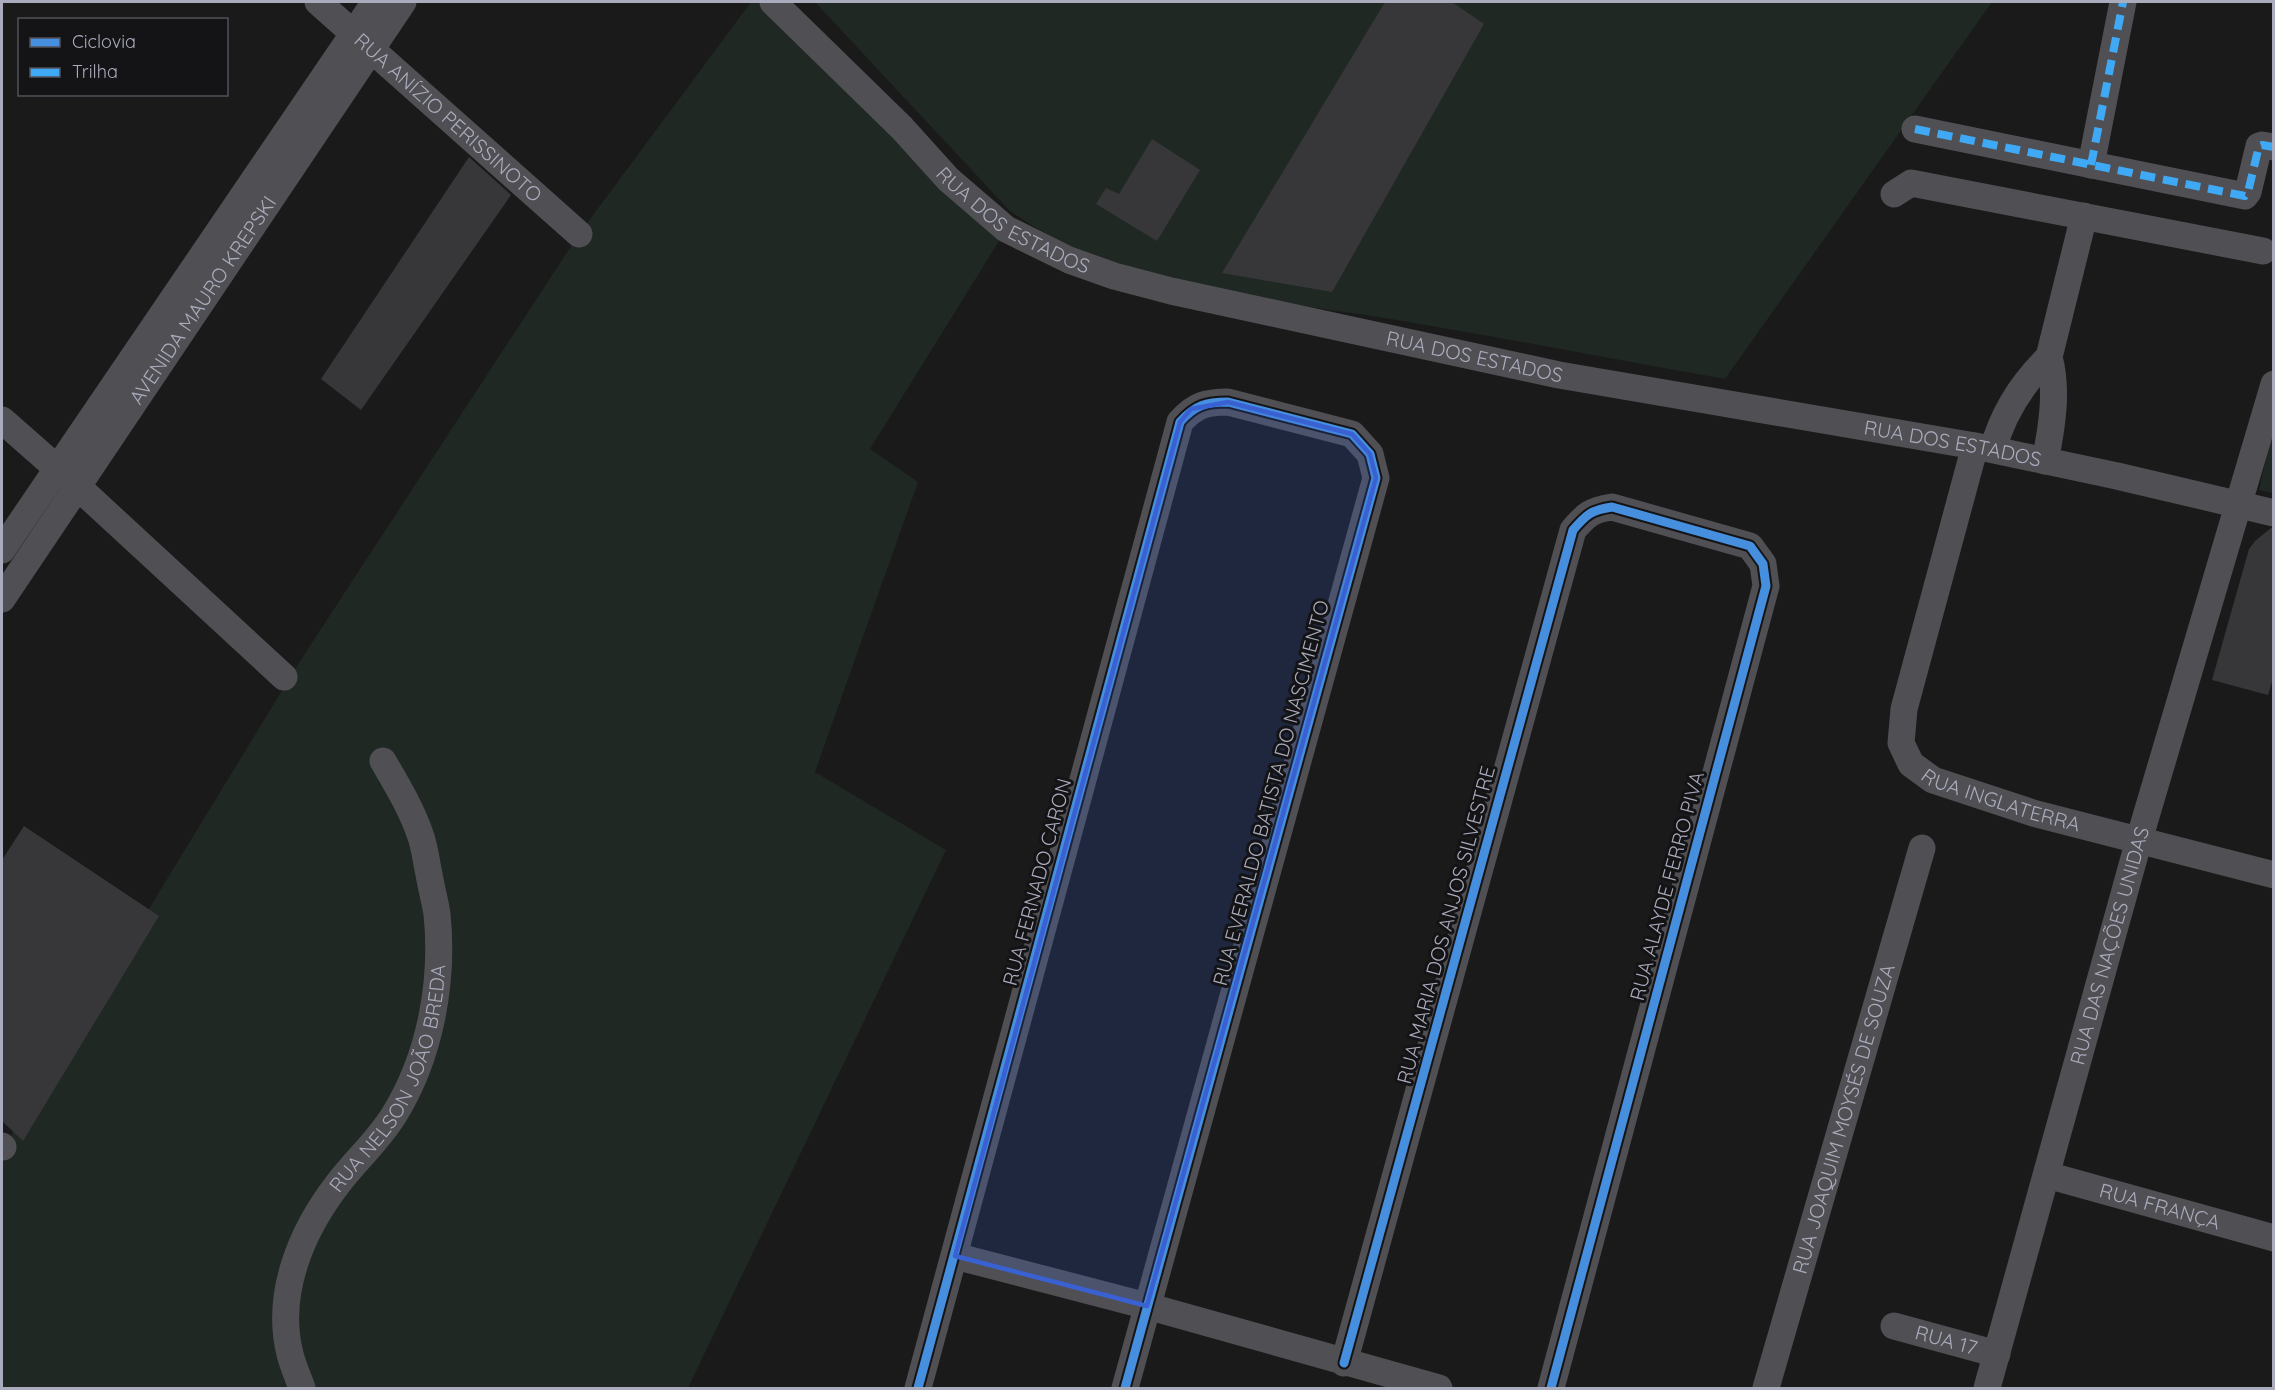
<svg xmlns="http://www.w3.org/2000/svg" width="2275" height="1390" viewBox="0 0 2275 1390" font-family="Quicksand,sans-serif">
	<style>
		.green { fill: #1f2823 }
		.building { fill: #37373a }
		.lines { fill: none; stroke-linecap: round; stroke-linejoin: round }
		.minor { stroke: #505054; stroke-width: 27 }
		.quiet { stroke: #3fa9f5; stroke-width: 8; stroke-dasharray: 15 8; stroke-linecap: butt }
		.cycleway-casing { stroke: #141416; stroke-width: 13 }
		.cycleway { stroke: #468fdf; stroke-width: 9 }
		.marked { fill: #3961d2; fill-opacity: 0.2; stroke: #3961d2; stroke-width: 4.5; stroke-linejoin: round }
		.labels { text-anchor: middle; stroke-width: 6; stroke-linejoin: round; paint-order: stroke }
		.street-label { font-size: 20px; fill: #aaabbc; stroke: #141416 }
	</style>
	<rect width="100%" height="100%" fill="#1a1a1a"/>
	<path class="green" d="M751 2H773L1009 225 870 449 918 482 815 772 946 850 688 1388H2V1150L300 661 579 234Z
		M815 2H1992L1725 379C1617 360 1510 339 1403 321 1271 299 1120 290 1009 210Z
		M2273 428V493L2259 490Z"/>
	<path class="building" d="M1385 2H1452L1484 24 1332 292 1222 273Z
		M1152 139 1200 170 1157 241 1096 204 1106 188 1119 194Z
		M469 157 511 195 361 410 321 379Z
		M2271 528H2274V675L2268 695 2212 680 2249 549 2255 541Z
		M24 826 159 916 23 1141 2 1121V860Z"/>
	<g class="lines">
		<g class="minor">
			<path id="s1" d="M318 2 579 234"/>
			<path id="s2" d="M773 2 902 128 948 179 1006 229 1069 260 1114 276 1171 291 1559 375 1975 446 2117 476 2274 513"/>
			<path d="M1915 129 2245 196 2248 192 2259 146 2262 145 2274 147"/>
			<path d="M2091 165 2123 2"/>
			<path d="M1894 194 1911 183 2263 251"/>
			<path d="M2 420 77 486 284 677"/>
			<path id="s3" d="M1975 446 1904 709 1901 743 1911 764 1933 780 2033 813 2274 875"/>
			<path d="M1993 449C2003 413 2022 383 2049 357"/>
			<path d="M2045 461C2052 427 2058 390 2049 357L2084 216"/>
			<path d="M2 550 375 2"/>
			<path id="s4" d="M2 599 403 2"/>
			<path d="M2 1146 3 1147"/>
			<path id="s5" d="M2047 1175 2274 1238"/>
			<path d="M955 1256 1147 1306 1439 1388"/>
			<path id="s6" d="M1894 1326 1997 1354"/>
			<path d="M1344 1363 1573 530C1586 515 1591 510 1612 507L1750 546 1763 564 1766 586 1551 1388"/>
			<path id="s7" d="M302 1388C298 1377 293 1366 290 1354 275 1294 301 1232 337 1185 355 1161 378 1141 394 1115 430 1057 444 982 437 914 435 901 431 887 429 874 426 861 425 847 420 834 411 808 397 785 383 761"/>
			<path d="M918 1388 1180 422C1195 405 1206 402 1228 402L1352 434 1370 454 1376 478 1125 1388"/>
			<path id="s8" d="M1766 1388 1922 848"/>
			<path id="s9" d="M1987 1388 2139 840 2274 384"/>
		</g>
		<path class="quiet" d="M1915 129 2245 196 2248 192 2259 146 2262 145 2274 147
			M2091 165 2123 2"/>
		<g class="cycleway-casing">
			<path id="cycleway" d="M1344 1363 1573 530C1586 515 1591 510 1612 507L1750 546 1763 564 1766 586 1551 1388
				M918 1388 1180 422C1195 405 1206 402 1228 402L1352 434 1370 454 1376 478 1125 1388"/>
		</g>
		<use href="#cycleway" class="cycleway"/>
	</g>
	<path class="marked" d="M1228 402 1352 434 1370 454 1376 478 1147 1306 955 1256 1180 422 1191 409Z"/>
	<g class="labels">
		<g class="street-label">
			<text dy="7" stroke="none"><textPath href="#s1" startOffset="174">RUA ANÍZIO PERISSINOTO</textPath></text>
			<text dy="7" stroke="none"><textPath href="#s2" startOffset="327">RUA DOS ESTADOS</textPath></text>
			<text dy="7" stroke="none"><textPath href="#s4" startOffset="360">AVENIDA MAURO KREPSKI</textPath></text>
			<text dy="7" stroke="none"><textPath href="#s2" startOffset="813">RUA DOS ESTADOS</textPath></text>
			<text dy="7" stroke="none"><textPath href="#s2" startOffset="1299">RUA DOS ESTADOS</textPath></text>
			<text transform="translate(1271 793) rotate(-75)" y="7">RUA EVERALDO BATISTA DO NASCIMENTO</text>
			<text dy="7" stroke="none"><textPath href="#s3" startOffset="428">RUA INGLATERRA</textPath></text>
			<text transform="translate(1037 882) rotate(-75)" y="7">RUA FERNADO CARON</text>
			<text transform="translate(1667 886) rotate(-75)" y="7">RUA ALAYDE FERRO PIVA</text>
			<text transform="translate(1446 925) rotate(-75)" y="7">RUA MARIA DOS ANJOS SILVESTRE</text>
			<text dy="7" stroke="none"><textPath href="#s9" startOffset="459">RUA DAS NAÇÕES UNIDAS</textPath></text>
			<text dy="7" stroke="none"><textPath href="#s7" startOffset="339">RUA NELSON JOÃO BREDA</textPath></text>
			<text dy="7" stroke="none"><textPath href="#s8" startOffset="280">RUA JOAQUIM MOYSÉS DE SOUZA</textPath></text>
			<text dy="7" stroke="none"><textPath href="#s5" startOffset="117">RUA FRANÇA</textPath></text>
			<text dy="7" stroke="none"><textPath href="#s6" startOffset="54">RUA 17</textPath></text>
		</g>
	</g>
	<rect width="2275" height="1390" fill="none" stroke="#aaabbc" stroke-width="6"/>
	<rect x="18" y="18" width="210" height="78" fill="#141416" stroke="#505058" stroke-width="1.5"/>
	<rect x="30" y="38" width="30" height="9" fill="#468fdf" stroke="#505058" stroke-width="1.5"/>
	<text x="72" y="48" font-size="18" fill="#aaabbc">Ciclovia</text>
	<rect x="30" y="68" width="30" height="9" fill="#3fa9f5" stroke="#505058" stroke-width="1.5"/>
	<text x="72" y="78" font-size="18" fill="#aaabbc">Trilha</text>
</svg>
